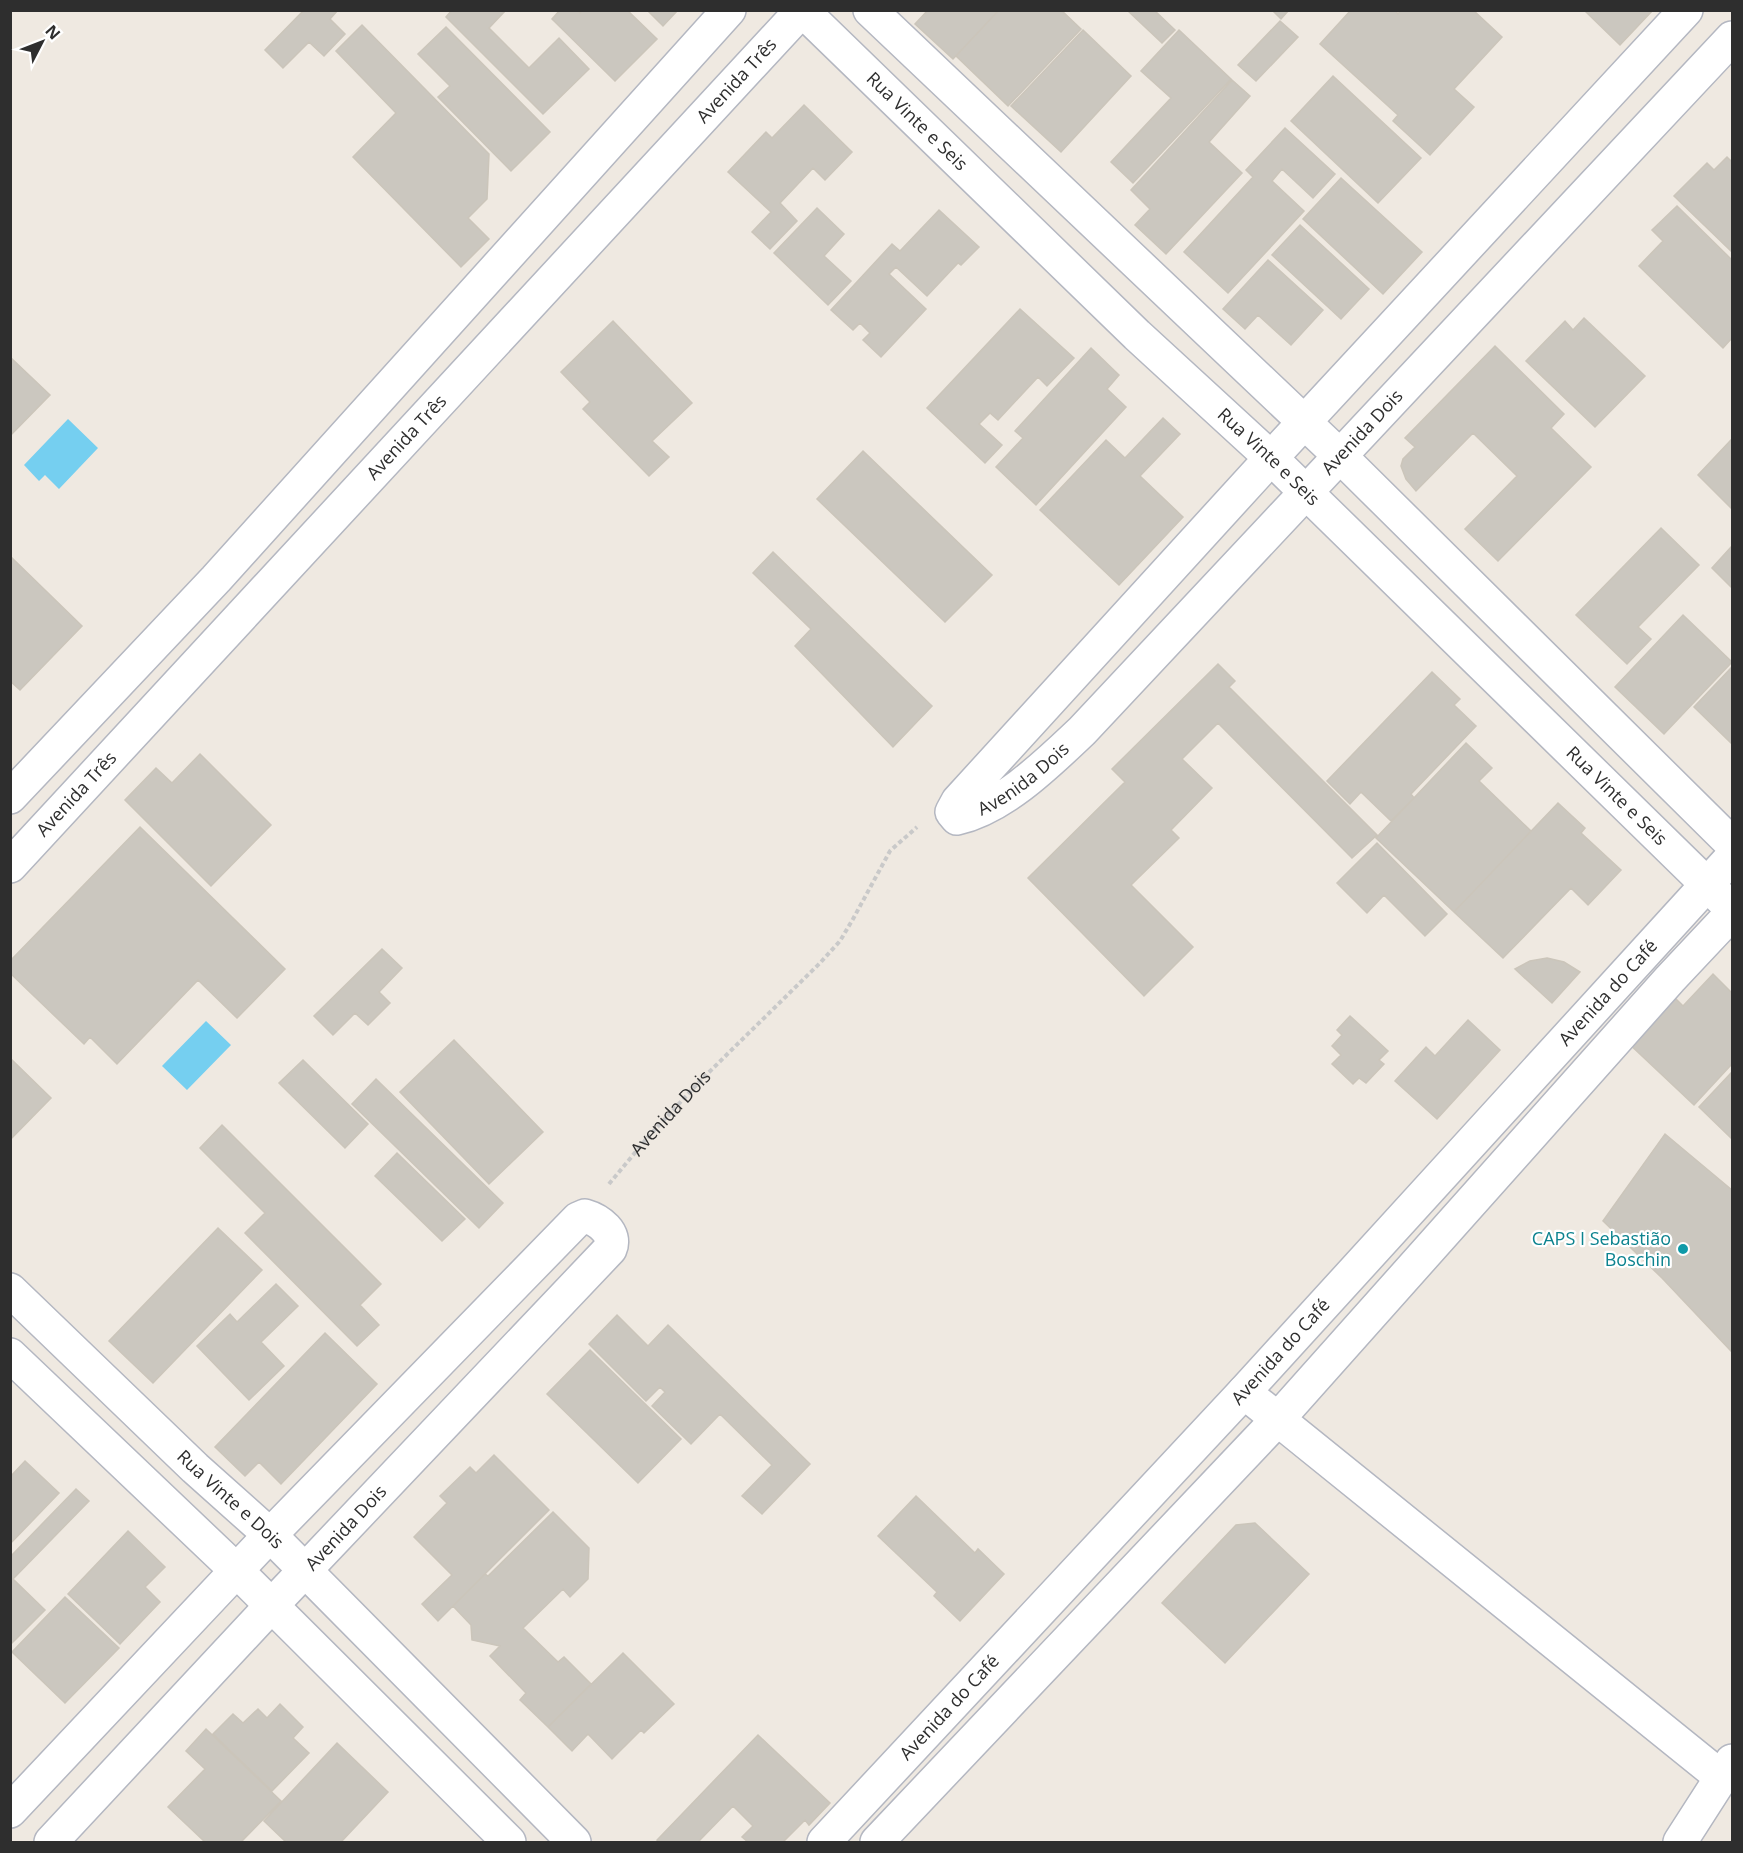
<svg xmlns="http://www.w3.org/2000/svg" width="1743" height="1853" viewBox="0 0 1743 1853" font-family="'Open Sans',sans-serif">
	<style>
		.water { fill: #75cff0 }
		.building { fill: #cbc7bf; stroke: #cbc5ba; stroke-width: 1.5 }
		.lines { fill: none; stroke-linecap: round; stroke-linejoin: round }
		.street-casing { stroke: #b4b7c1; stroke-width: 36 }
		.secondary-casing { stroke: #b4b7c1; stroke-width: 36 }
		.path { stroke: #c9c9c9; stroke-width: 4; stroke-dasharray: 4.5 3; stroke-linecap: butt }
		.street { stroke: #fff; stroke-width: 33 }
		.secondary { stroke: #fff; stroke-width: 33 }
		.culture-dot { fill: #0f9aa8; stroke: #fff; stroke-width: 2 }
		.labels { text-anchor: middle; stroke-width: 4.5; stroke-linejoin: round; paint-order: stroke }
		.street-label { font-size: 18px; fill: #2e2e2e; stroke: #fff }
		.culture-label { font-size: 18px; fill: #0d838f; stroke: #fff; text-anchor: end }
	</style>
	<rect width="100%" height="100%" fill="#efe9e1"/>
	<path class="water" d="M68 419 98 448 59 489 45 475 39 481 24 465Z
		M206 1021 231 1045 187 1090 162 1066Z"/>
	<path class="building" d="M304 10H338L330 19 345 34 324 56 309 42 283 68 265 50Z
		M452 10H506L489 28 529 68 559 38 589 69 543 114 446 17Z
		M560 10H578L580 13 582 10H627L657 39 615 81 552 19Z
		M647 10H678L663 26Z
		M928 10H999L953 59 915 24Z
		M999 10H1061L1081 29 1008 106 956 56Z
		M1127 10H1154L1175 30 1162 43Z
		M1272 10H1289L1281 19Z
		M1351 10H1395L1398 14 1401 10H1473L1502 37 1454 89 1474 107 1430 155 1393 121 1398 115 1320 44Z
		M1584 10H1653L1620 45Z
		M1280 21 1298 37 1256 81 1238 65Z
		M362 25 489 154 487 199 468 218 489 239 461 267 353 157 396 113 336 51Z
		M446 27 550 132 511 171 438 97 450 86 418 54Z
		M1083 30 1131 76 1061 152 1011 106Z
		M1179 30 1231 79 1133 183 1111 162 1171 98 1141 71Z
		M1333 76 1421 158 1378 203 1291 121Z
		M1232 80 1250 96 1209 142 1242 173 1166 254 1135 225 1150 209 1131 190Z
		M804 105 852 152 825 180 813 168 780 203 797 221 770 249 752 232 771 212 728 172 766 132 772 138Z
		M1285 128 1335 174 1313 198 1282 169 1272 181 1304 211 1228 293 1184 252 1253 177 1246 170Z
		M1727 157 1732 162V252L1674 196 1707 163 1714 170Z
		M1341 178 1422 252 1383 294 1303 219Z
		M1677 206 1732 260V338L1723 348 1639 266 1663 241 1652 230Z
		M817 208 844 234 824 256 851 281 828 305 774 253Z
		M939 210 979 247 961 265 958 263 927 296 896 267 889 274 926 309 881 357 863 340 870 333 860 323 853 330 831 310 892 244 900 251Z
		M1300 225 1369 289 1341 319 1272 255Z
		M1268 260 1323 310 1291 345 1258 315 1245 329 1223 309Z
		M1020 309 1074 358 1047 386 1038 377 998 420 990 413 979 424 1002 445 985 463 927 408Z
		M1584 318 1645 376 1595 427 1526 361 1565 321 1573 330Z
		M613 321 692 403 652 441 669 457 649 476 583 409 590 402 561 372Z
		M1495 346 1564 414 1551 428 1591 467 1498 561 1465 529 1517 476 1473 433 1416 491 1406 479 1401 466 1403 459 1415 447 1405 438Z
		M1091 348 1119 375 1107 389 1126 407 1036 505 996 467 1023 438 1015 431Z
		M10 357 50 395 10 436Z
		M1163 418 1180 434 1140 476 1183 517 1119 585 1040 510 1106 440 1125 458Z
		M1732 439V509L1698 475Z
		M863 451 992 575 945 622 817 499Z
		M1661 528 1699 565 1638 627 1651 639 1627 664 1576 615Z
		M1732 546V588L1712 568Z
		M773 552 932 706 893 747 795 646 811 629 753 573Z
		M10 556 82 626 20 690 10 681Z
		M1683 615 1732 662 1664 734 1615 687Z
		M1218 664 1235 681 1229 687 1377 835 1352 858 1218 723 1182 759 1212 788 1171 830 1179 838 1131 885 1193 947 1144 996 1028 878 1125 782 1112 769Z
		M1732 667V744L1694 707Z
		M1432 672 1460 699 1454 705 1476 726 1411 794 1414 798 1391 821 1361 792 1350 804 1327 781Z
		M1466 743 1492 768 1479 781 1531 831 1454 912 1376 838Z
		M200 754 271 825 211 886 125 800 156 768 172 783Z
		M1558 803 1585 828 1581 833 1621 870 1588 905 1571 888 1503 958 1454 912Z
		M140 827 285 969 237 1018 198 980 117 1064 90 1037 84 1044 10 973V961Z
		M1377 843 1447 914 1425 936 1384 895 1367 913 1337 883Z
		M382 949 402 968 379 992 390 1003 368 1025 355 1013 333 1035 314 1016Z
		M1547 958 1564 962 1580 972 1552 1003 1515 969 1530 961Z
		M1713 974 1732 993V1064L1694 1105 1625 1040 1670 993 1683 1006Z
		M1350 1016 1388 1051 1379 1060 1384 1064 1366 1083 1359 1078 1353 1084 1332 1064 1341 1055 1332 1046 1342 1035 1337 1030Z
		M1468 1020 1500 1050 1437 1119 1395 1081 1426 1047 1435 1056Z
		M454 1040 543 1132 489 1184 400 1092Z
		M10 1058 51 1098 10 1140Z
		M303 1060 368 1124 345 1148 279 1083Z
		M1732 1072V1139L1699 1107Z
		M376 1079 503 1203 479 1228 352 1104Z
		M222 1125 381 1284 360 1305 379 1325 357 1346 245 1233 265 1213 200 1148Z
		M1665 1134 1732 1190V1352L1662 1278 1603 1221Z
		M397 1153 465 1219 442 1241 375 1176Z
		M218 1228 262 1270 153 1383 109 1341Z
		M276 1284 298 1306 261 1342 284 1366 249 1400 197 1346 230 1314 237 1322Z
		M617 1315 648 1346 668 1325 810 1464 762 1514 742 1496 772 1465 720 1414 691 1444 652 1406 665 1392 660 1387 646 1401 589 1344Z
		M325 1333 377 1384 281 1484 259 1462 245 1476 215 1447Z
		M590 1350 681 1439 638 1483 547 1394Z
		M494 1455 549 1510 438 1621 422 1604 452 1575 414 1537 447 1503 440 1496 470 1467 476 1473Z
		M25 1461 59 1493 10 1544V1477Z
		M76 1489 89 1501 13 1579 45 1610 10 1645V1557Z
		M916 1496 975 1553 978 1549 1004 1574 960 1621 934 1596 937 1592 878 1536Z
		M553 1512 589 1548 588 1579 570 1597 563 1589 523 1628 558 1662 564 1657 591 1684 548 1727 520 1700 526 1693 490 1656 500 1646 472 1640 471 1625 453 1606 485 1574 488 1576Z
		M1255 1523 1309 1574 1225 1663 1162 1603 1236 1525Z
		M128 1531 165 1567 145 1587 160 1602 120 1644 68 1594Z
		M65 1597 119 1648 65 1703 12 1652Z
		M623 1653 674 1704 644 1733 641 1730 612 1759 588 1734 572 1751 548 1727Z
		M280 1704 303 1727 293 1738 309 1753 272 1791 213 1734 233 1714 243 1723 258 1709 267 1718Z
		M206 1729 281 1801 241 1842H205L168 1807 205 1769 186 1751Z
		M758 1735 830 1803 809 1825 805 1820 783 1842H748L742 1837 753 1826 733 1806 698 1842H660L657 1840Z
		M337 1743 388 1792 341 1842H286L264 1821Z"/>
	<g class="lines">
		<g class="street-casing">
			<g id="street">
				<path id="s2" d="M802 10 1137 335 1271 458 1732 909"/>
				<path d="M870 10 1340 456 1732 844"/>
				<path id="s3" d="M1686 10 1271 458 958 801 952 812 957 818C1004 807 1048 763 1082 731L1732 38"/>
				<path d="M10 797 216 579 729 10"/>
				<path id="s4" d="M10 866 802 10"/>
				<path id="s5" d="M10 1290 195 1468 270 1535 574 1842"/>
				<path d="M10 1355 237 1571 509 1842"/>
				<path d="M1244 1392 1721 1777"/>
				<path d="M10 1811 270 1535 578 1219 585 1216C599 1220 617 1233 610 1249L272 1605 51 1842"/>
				<path d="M1680 1842 1732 1761"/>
			</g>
		</g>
		<g class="secondary-casing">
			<g id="secondary">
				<path id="s6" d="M824 1842 1244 1392 1732 857"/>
				<path d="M877 1842 1277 1420 1670 979 1732 913"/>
			</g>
		</g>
		<path class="path" id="s1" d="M609 1184 648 1137 700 1081 820 963 840 941 853 919 890 851 917 827"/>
		<use href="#street" class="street"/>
		<use href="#secondary" class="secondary"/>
	</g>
	<circle class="culture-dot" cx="1683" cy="1249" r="6"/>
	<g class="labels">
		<g class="street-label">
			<text dy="6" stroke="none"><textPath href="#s4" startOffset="1070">Avenida Três</textPath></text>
			<text dy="6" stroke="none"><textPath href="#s2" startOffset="160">Rua Vinte e Seis</textPath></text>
			<text dy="6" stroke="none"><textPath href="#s3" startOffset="1659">Avenida Dois</textPath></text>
			<text dy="6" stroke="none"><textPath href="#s4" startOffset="584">Avenida Três</textPath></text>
			<text dy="6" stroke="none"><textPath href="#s2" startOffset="646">Rua Vinte e Seis</textPath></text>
			<text dy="6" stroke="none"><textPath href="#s3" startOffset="1173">Avenida Dois</textPath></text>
			<text dy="6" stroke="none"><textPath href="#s4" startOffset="98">Avenida Três</textPath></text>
			<text dy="6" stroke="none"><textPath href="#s2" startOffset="1132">Rua Vinte e Seis</textPath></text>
			<text dy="6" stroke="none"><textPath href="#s6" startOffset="1156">Avenida do Café</textPath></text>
			<text dy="6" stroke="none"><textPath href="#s1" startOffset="94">Avenida Dois</textPath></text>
			<text dy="6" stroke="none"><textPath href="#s6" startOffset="670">Avenida do Café</textPath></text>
			<text dy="6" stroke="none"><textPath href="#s5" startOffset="304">Rua Vinte e Dois</textPath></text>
			<text transform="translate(346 1528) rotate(-47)" y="6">Avenida Dois</text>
			<text dy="6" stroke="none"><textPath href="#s6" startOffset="184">Avenida do Café</textPath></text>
		</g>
		<g class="culture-label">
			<text x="1671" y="1245">CAPS I Sebastião<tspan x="1671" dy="21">Boschin</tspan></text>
		</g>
	</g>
	<rect width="1743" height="1853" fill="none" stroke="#2e2e2e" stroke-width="24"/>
	<g transform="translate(42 42) rotate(48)" stroke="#ffffff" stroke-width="4.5" paint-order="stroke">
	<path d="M0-4.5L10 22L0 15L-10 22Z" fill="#2e2e2e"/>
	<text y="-9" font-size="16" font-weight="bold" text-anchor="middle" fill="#2e2e2e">N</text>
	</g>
</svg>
